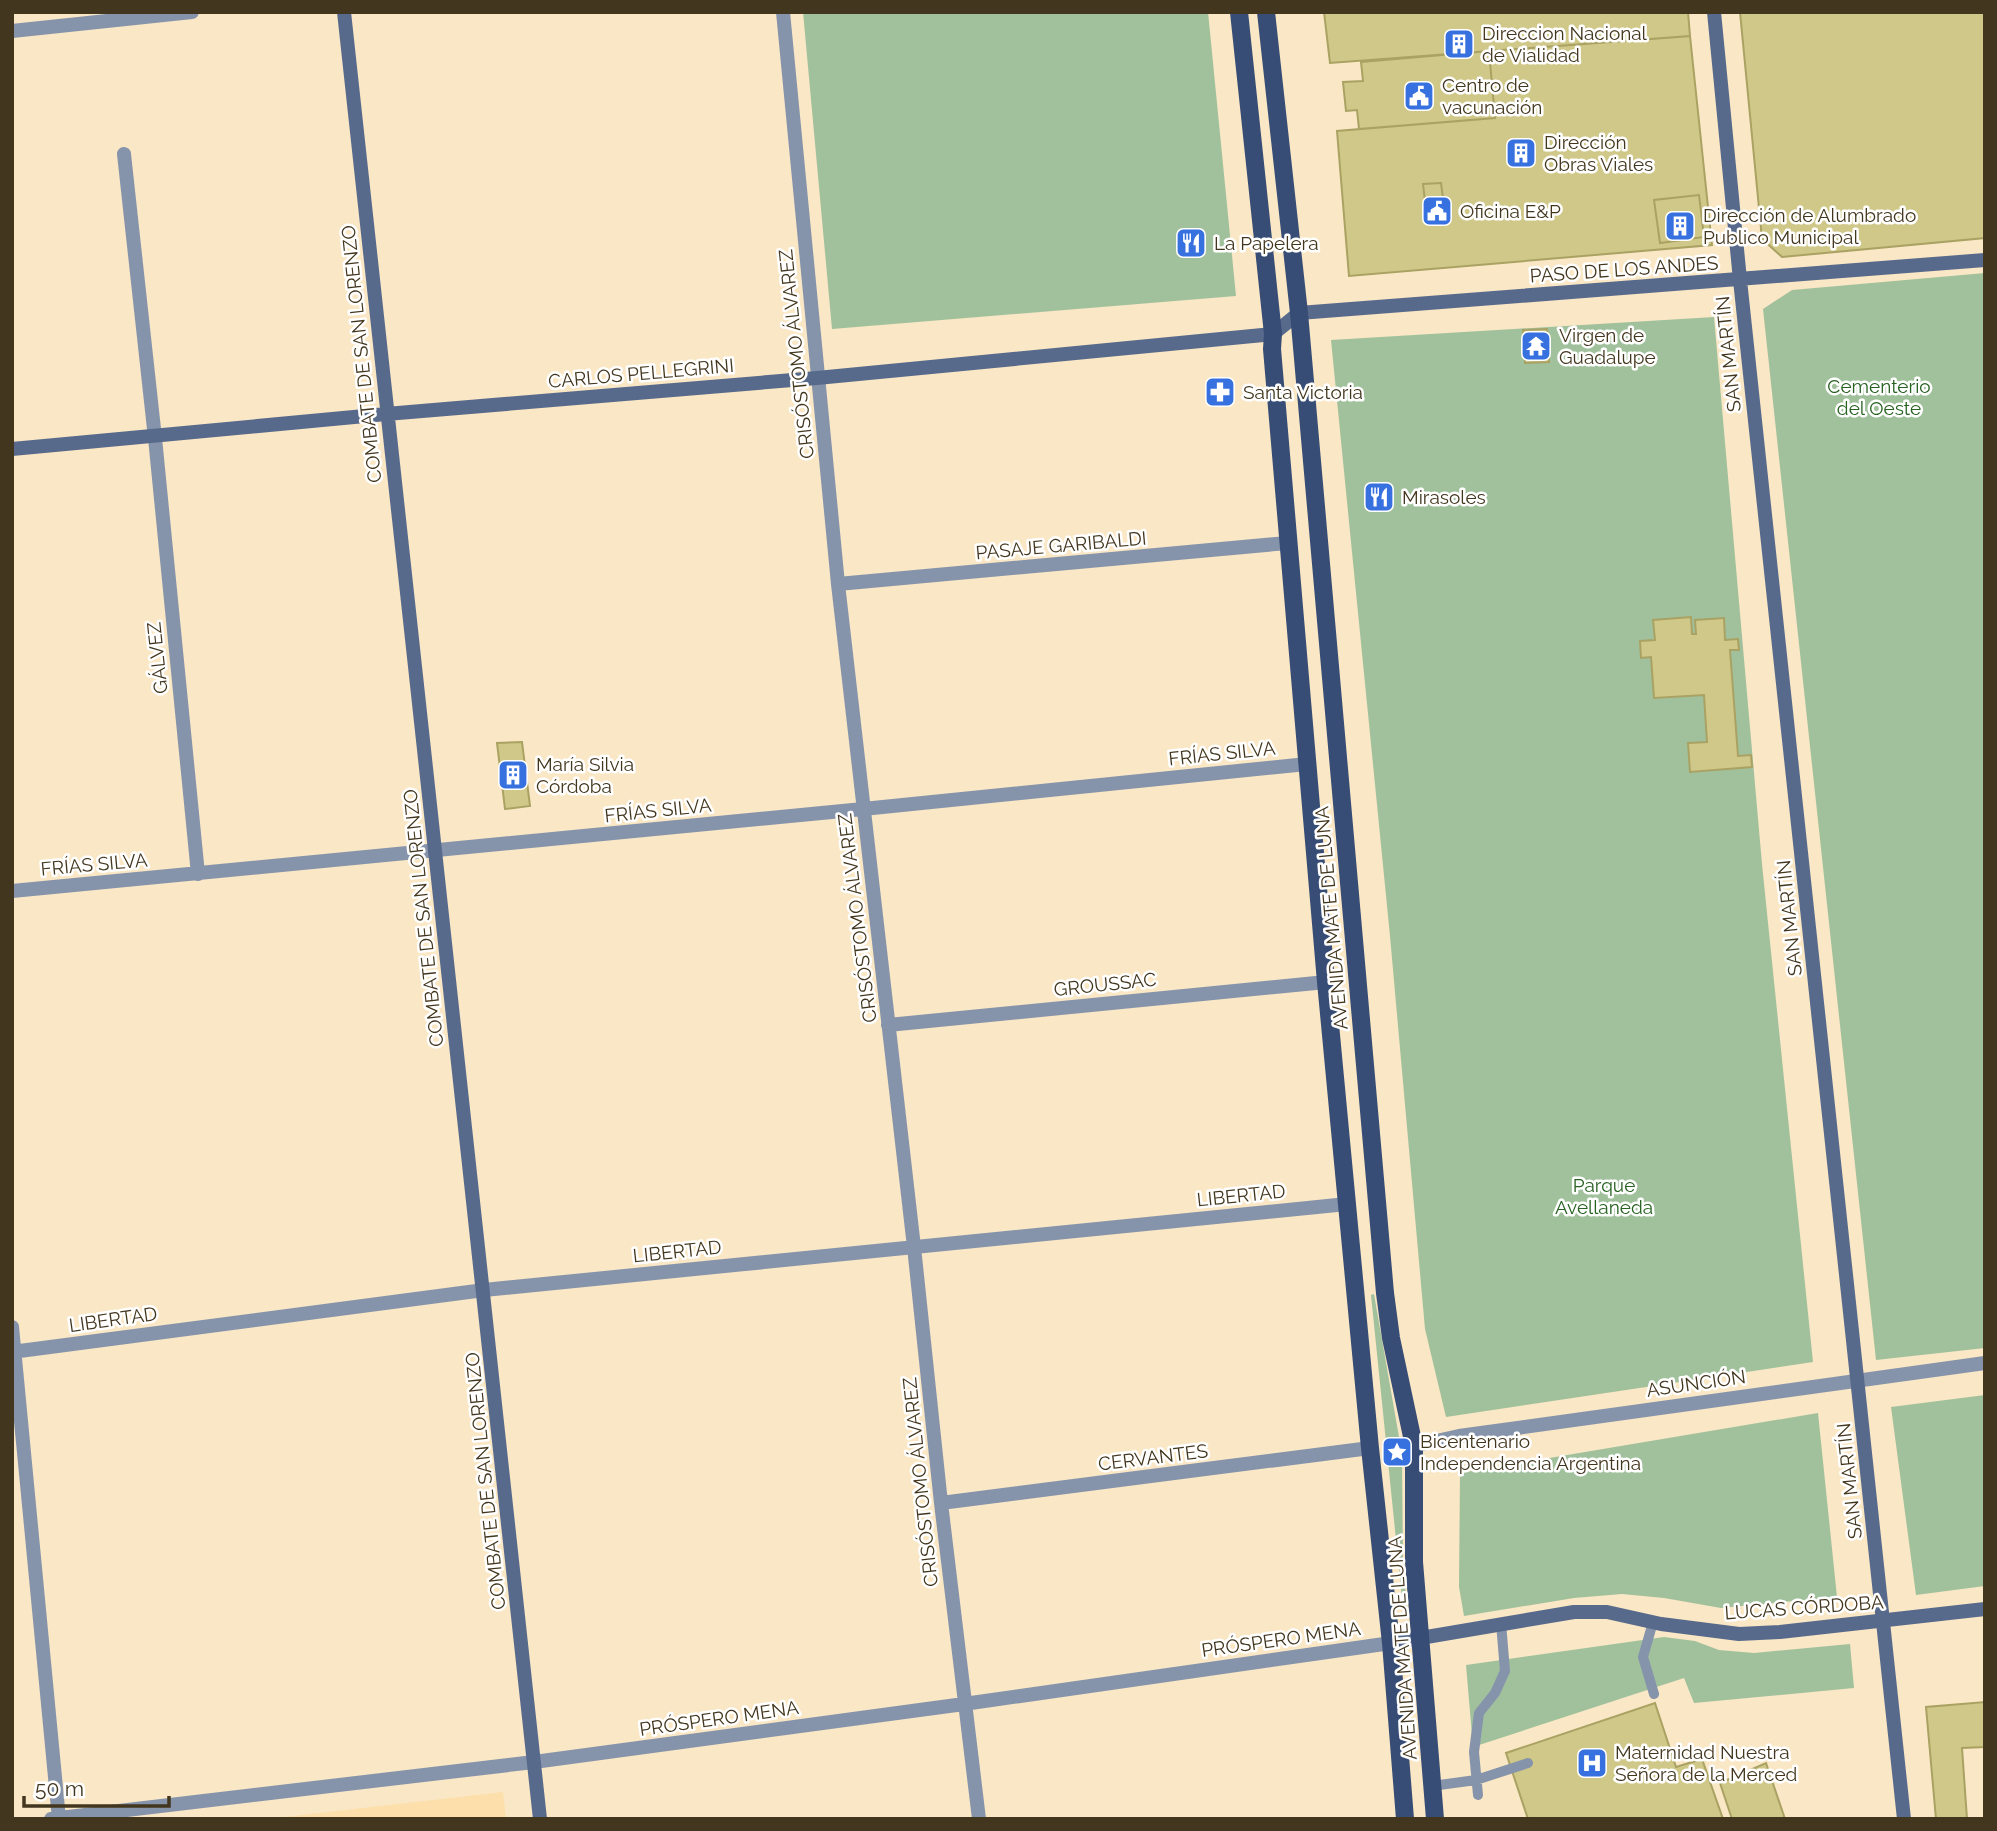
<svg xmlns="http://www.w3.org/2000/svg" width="1997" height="1831" viewBox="0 0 1997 1831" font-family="Raleway,sans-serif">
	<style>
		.built { fill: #fcdfaa }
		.green { fill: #a1c19d }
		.building { fill: #d0c889; stroke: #a9a263; stroke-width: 2 }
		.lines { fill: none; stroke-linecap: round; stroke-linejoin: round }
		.lane { stroke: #8694ab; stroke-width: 10 }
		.street { stroke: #8694ab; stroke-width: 14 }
		.secondary { stroke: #586a8c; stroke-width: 14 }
		.primary { stroke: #374d75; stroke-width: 18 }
		.labels { text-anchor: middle; stroke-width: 5; stroke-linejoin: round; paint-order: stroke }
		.poi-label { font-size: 19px; fill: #43361e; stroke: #fff; text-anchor: start }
		.street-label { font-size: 19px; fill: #43361e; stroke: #fff }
		.park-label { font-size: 19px; fill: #276221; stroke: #fff }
	</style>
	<rect width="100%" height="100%" fill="#fae7c5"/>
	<path class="built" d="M503 1792 506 1819H267Z"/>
	<path class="green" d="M803 12H1208L1236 296 832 329Z
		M1985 273V1348L1876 1360 1763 309 1792 290Z
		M1714 317 1762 864 1813 1362 1446 1417 1425 1329 1390 936 1331 340Z
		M1374 1294 1402 1454 1403 1562 1408 1618H1404L1371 1295Z
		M1985 1395V1586L1916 1595 1891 1407Z
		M1818 1413 1837 1597 1721 1608 1664 1598 1622 1594 1574 1598 1464 1616 1459 1587 1460 1473Z
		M1664 1637 1695 1641 1719 1650 1754 1653 1850 1644 1854 1688 1694 1703 1684 1678 1473 1747 1466 1665Z"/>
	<path class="building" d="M1324 12H1688L1690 36 1330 63Z
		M1740 12H1985V238L1782 257 1762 239Z
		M1690 36 1712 245 1349 276 1337 131 1495 118 1489 51Z
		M1489 51 1495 118 1359 129 1357 110 1346 111 1343 82 1363 81 1361 62Z
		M1441 183 1446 221 1432 223 1429 201H1425L1423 184Z
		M1699 195 1704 237 1660 243 1654 200Z
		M1547 329 1549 362 1525 363 1523 330Z
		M1691 617 1692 634H1696L1695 620 1724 618 1725 640 1738 639 1739 650H1730L1738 756 1751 755 1752 767 1690 772 1688 743 1707 742 1704 695 1654 698 1651 657 1641 658 1640 641 1655 640 1653 620Z
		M522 742 530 806 505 809 497 743Z
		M1985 1702V1747L1962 1748 1967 1819H1936L1926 1707Z
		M1655 1703 1676 1767 1702 1759 1723 1819H1528L1506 1753Z
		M1766 1763 1785 1819H1732L1720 1783Z"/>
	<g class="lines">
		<path class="lane" d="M1653 1622 1643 1657 1654 1694
			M1432 1786 1476 1780 1528 1763
			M1478 1795 1474 1752 1479 1713 1495 1693 1505 1671 1501 1623"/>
		<path class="street" d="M783 12 838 584 914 1247 941 1503 979 1819
			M12 31 192 12
			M124 154 155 438 198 874
			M838 584 1287 543
			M12 891 863 809 1307 764
			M888 1025 1326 982
			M12 1327 59 1819
			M12 1352 484 1290 1347 1204
			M1414 1446 1459 1436 1985 1363
			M941 1503 1370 1448
			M51 1819 534 1762 964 1704 1391 1643"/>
		<path class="secondary" d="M344 12 540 1819
			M1714 12 1740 280 1904 1819
			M12 449 386 414 817 378 1273 334 1299 313 1985 260
			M1391 1643 1574 1612H1607L1661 1624 1739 1634 1780 1632 1985 1609"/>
		<path class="primary" d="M1239 12 1273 334 1272 349 1326 982 1370 1448 1391 1643 1405 1819
			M1266 12 1299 313 1385 1293 1391 1338 1414 1446V1562L1435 1819"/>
	</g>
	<defs>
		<g id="building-square" transform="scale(1.575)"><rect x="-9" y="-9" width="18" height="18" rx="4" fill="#3770df" stroke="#fff"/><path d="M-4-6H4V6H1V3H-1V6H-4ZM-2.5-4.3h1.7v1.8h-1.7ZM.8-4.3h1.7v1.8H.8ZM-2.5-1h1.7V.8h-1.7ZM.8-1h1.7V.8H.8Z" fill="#fff"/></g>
		<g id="civic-square" transform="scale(1.575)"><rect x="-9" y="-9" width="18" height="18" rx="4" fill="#3770df" stroke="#fff"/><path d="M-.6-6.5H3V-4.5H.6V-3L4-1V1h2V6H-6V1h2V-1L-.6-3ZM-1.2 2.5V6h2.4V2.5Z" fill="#fff"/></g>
		<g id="restaurant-square" transform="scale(1.575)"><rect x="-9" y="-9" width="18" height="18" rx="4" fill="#3770df" stroke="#fff"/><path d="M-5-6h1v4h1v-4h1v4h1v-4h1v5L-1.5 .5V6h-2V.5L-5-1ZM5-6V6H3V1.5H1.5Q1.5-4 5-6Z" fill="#fff"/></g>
		<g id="temple-square" transform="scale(1.575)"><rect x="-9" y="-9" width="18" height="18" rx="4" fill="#3770df" stroke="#fff"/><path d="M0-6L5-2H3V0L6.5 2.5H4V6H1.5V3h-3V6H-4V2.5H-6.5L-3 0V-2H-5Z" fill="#fff"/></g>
		<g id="pharmacy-square" transform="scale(1.575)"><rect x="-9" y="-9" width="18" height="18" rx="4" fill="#3770df" stroke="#fff"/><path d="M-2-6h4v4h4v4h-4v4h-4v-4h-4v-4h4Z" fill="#fff"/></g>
		<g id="sight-square" transform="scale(1.575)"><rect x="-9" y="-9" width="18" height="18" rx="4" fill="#3770df" stroke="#fff"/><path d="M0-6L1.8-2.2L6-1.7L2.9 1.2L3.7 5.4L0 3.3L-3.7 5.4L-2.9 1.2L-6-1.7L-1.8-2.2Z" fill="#fff"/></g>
		<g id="hospital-square" transform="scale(1.575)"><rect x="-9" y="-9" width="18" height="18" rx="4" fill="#3770df" stroke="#fff"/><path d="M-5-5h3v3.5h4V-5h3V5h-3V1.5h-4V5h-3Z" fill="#fff"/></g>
	</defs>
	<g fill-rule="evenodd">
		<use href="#building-square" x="1459" y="44"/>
		<use href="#civic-square" x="1419" y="96"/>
		<use href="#building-square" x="1521" y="153"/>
		<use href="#civic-square" x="1437" y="211"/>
		<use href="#building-square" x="1680" y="226"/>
		<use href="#restaurant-square" x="1191" y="243"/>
		<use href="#temple-square" x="1536" y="346"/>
		<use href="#pharmacy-square" x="1220" y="392"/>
		<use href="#restaurant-square" x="1379" y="497"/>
		<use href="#building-square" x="513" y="775"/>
		<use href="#sight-square" x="1397" y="1452"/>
		<use href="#hospital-square" x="1592" y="1763"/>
	</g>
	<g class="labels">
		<g class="poi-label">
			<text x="1482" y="40">Direccion Nacional<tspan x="1482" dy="22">de Vialidad</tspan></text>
			<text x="1442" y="92">Centro de<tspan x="1442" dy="22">vacunación</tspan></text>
			<text x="1544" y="149">Dirección<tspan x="1544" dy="22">Obras Viales</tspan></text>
			<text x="1460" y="218">Oficina E&amp;P</text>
			<text x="1703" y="222">Dirección de Alumbrado<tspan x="1703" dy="22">Publico Municipal</tspan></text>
			<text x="1214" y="250">La Papelera</text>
			<text x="1559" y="342">Virgen de<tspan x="1559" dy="22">Guadalupe</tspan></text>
			<text x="1243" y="399">Santa Victoria</text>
			<text x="1402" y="504">Mirasoles</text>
			<text x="536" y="771">María Silvia<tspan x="536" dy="22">Córdoba</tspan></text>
			<text x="1420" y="1448">Bicentenario<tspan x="1420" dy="22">Independencia Argentina</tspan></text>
			<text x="1615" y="1759">Maternidad Nuestra<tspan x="1615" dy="22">Señora de la Merced</tspan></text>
		</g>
		<g class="street-label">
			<text transform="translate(1624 269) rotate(-4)" y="7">PASO DE LOS ANDES</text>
			<text transform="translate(361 354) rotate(-96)" y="7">COMBATE DE SAN LORENZO</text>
			<text transform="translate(796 354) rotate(-96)" y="7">CRISÓSTOMO ÁLVAREZ</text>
			<text transform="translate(1728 354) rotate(-96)" y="7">SAN MARTÍN</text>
			<text transform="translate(641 373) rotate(-5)" y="7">CARLOS PELLEGRINI</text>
			<text transform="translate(1061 545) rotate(-5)" y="7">PASAJE GARIBALDI</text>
			<text transform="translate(157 658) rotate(-96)" y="7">GÁLVEZ</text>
			<text transform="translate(1222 753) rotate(-6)" y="7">FRÍAS SILVA</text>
			<text transform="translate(658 810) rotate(-6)" y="7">FRÍAS SILVA</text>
			<text transform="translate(94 864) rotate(-5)" y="7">FRÍAS SILVA</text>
			<text transform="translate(423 918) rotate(-96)" y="7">COMBATE DE SAN LORENZO</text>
			<text transform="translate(857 918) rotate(-97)" y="7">CRISÓSTOMO ÁLVAREZ</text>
			<text transform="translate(1331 918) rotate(-95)" y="7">AVENIDA MATE DE LUNA</text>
			<text transform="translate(1789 918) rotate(-96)" y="7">SAN MARTÍN</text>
			<text transform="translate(1105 984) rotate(-6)" y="7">GROUSSAC</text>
			<text transform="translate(1241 1195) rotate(-6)" y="7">LIBERTAD</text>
			<text transform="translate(677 1251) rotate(-6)" y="7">LIBERTAD</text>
			<text transform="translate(113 1319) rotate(-8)" y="7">LIBERTAD</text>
			<text transform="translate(1696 1383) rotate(-8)" y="7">ASUNCIÓN</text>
			<text transform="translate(1153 1457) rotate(-7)" y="7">CERVANTES</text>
			<text transform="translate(485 1481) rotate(-96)" y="7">COMBATE DE SAN LORENZO</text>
			<text transform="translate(1849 1481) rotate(-96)" y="7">SAN MARTÍN</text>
			<text transform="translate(920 1482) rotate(-96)" y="7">CRISÓSTOMO ÁLVAREZ</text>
			<text transform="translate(1804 1607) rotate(-4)" y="7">LUCAS CÓRDOBA</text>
			<text transform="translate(1281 1639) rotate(-8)" y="7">PRÓSPERO MENA</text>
			<text transform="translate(1402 1648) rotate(-94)" y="7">AVENIDA MATE DE LUNA</text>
			<text transform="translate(719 1718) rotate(-8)" y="7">PRÓSPERO MENA</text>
		</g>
		<g class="park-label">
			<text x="1879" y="393">Cementerio<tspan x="1879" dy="22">del Oeste</tspan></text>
			<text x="1604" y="1192">Parque<tspan x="1604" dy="22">Avellaneda</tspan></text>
		</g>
	</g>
	<rect width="1997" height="1831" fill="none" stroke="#43361e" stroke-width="28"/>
	<path d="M24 1796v10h145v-10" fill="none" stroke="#43361e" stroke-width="3.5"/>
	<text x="35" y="1796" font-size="21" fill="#43361e" stroke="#ffffff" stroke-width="5" paint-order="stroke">50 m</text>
</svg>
